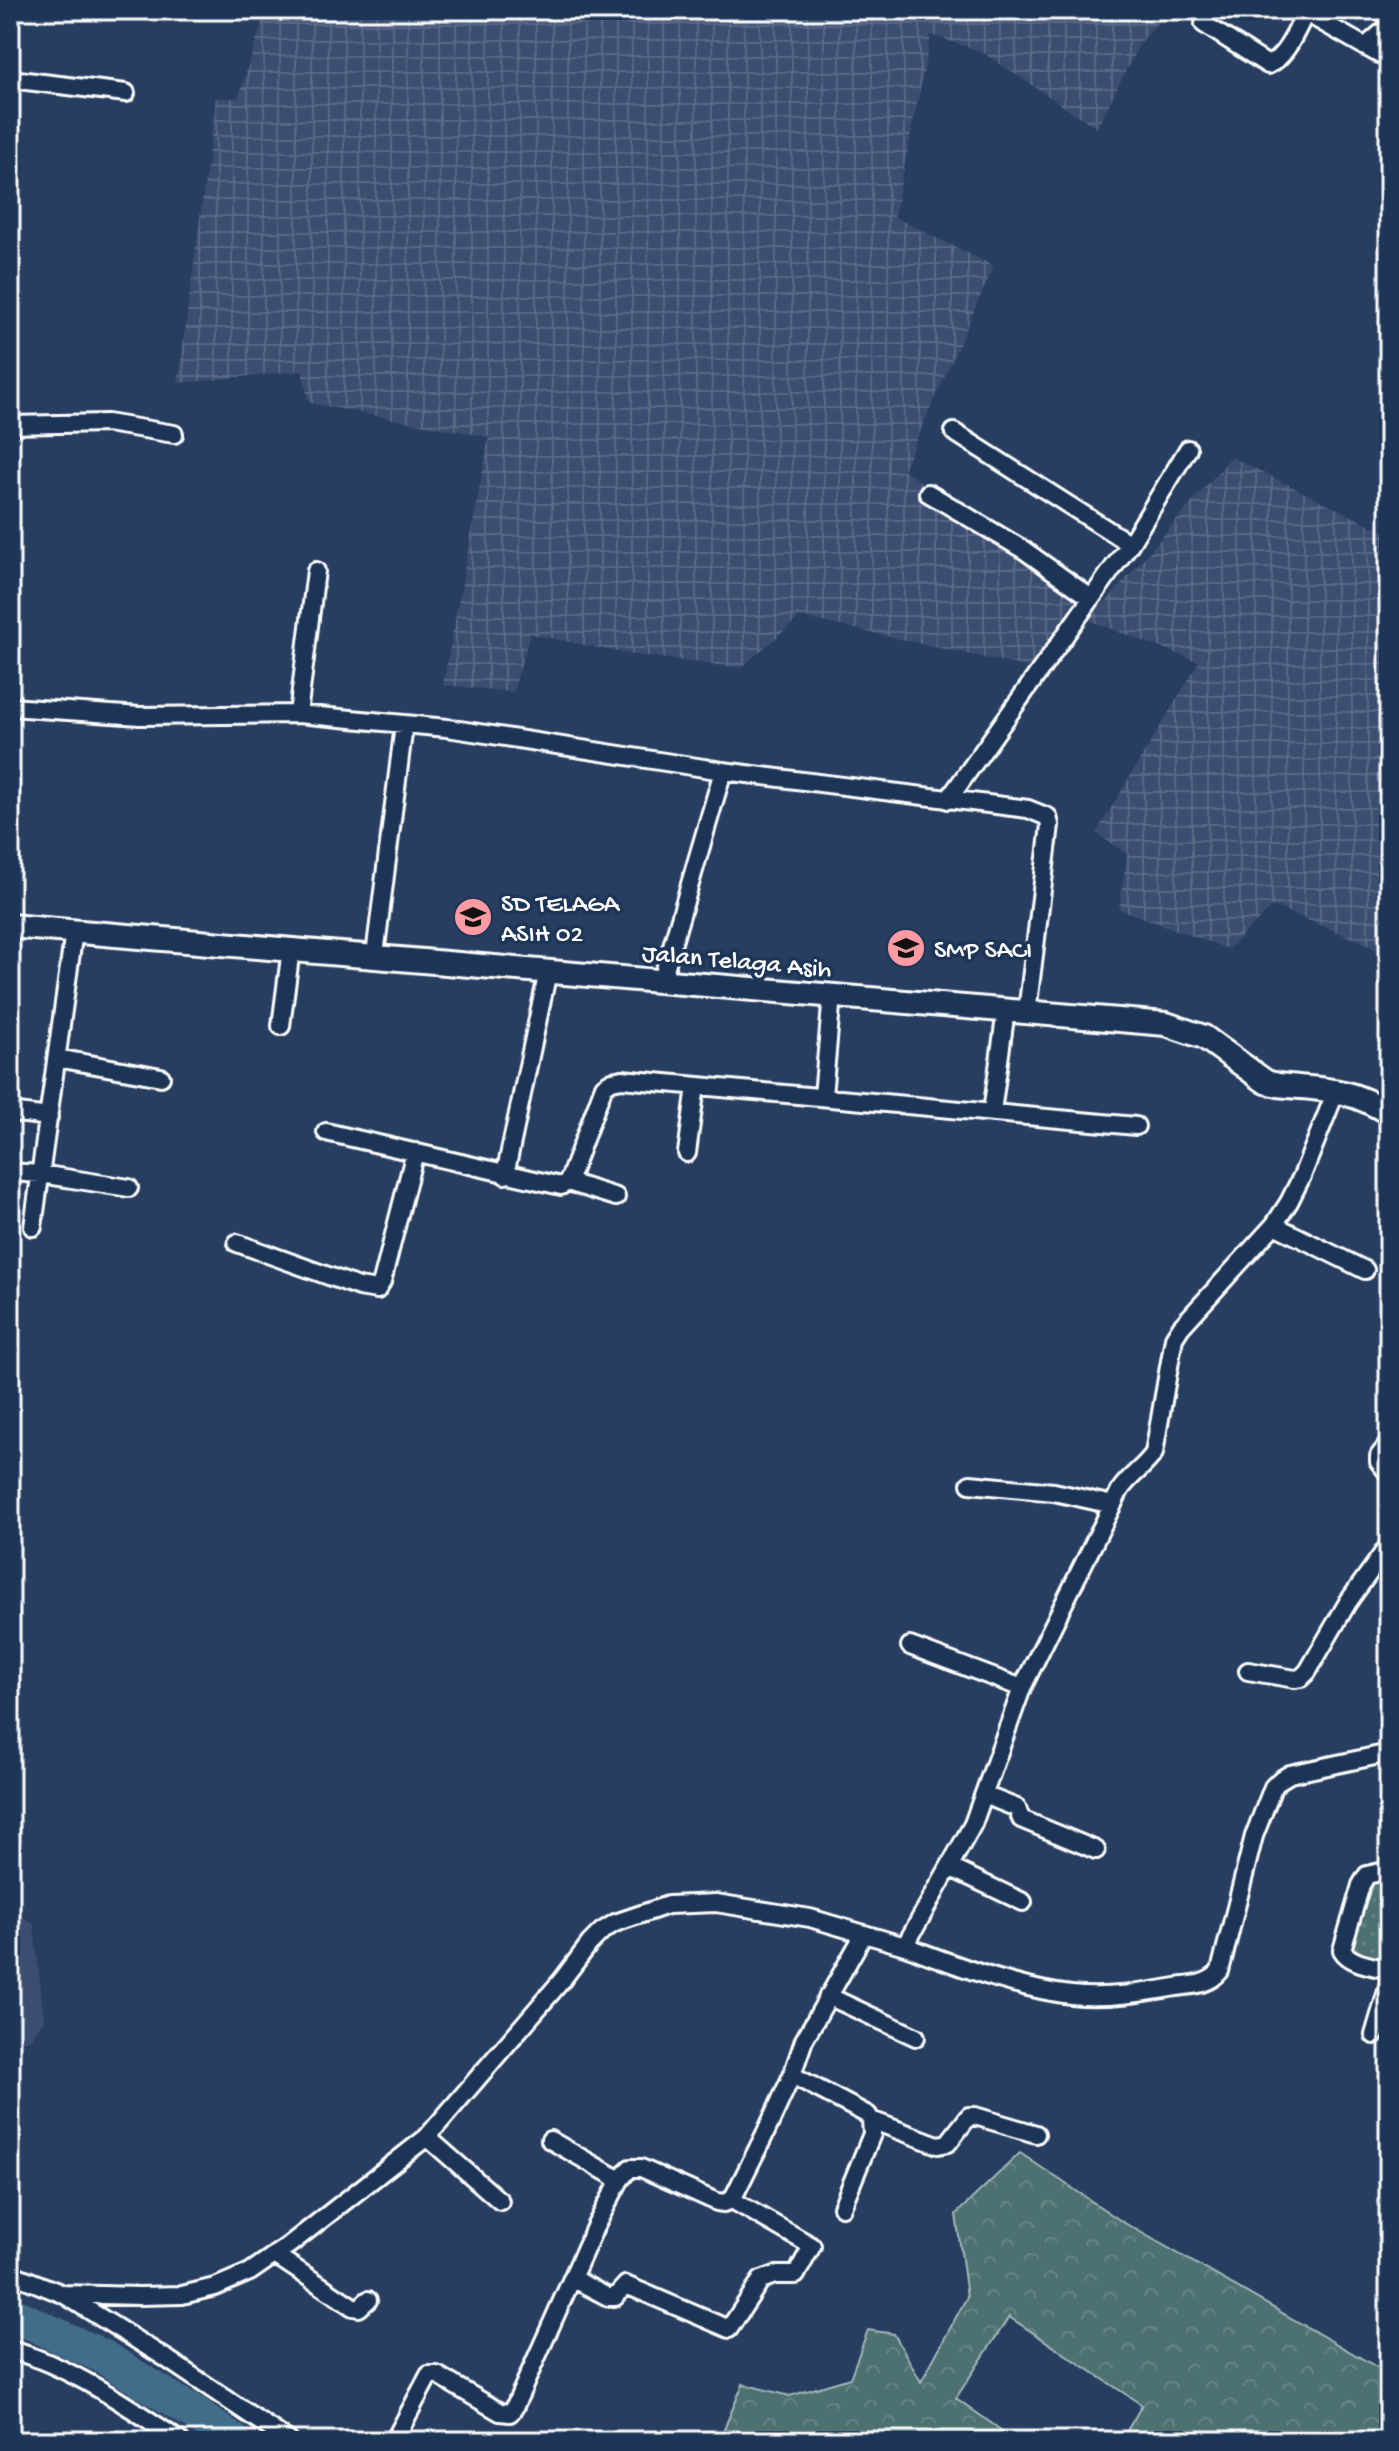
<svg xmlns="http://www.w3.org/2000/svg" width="1399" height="2451" viewBox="0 0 1399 2451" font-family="'Gochi Hand',sans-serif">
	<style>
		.built { fill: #3a4d70 }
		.industrial { fill: url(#industrial-grid) }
		.forest { fill: url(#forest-crowns); stroke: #a6b8b8; stroke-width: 2 }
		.park { fill: url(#park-dots); stroke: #a6b8b8; stroke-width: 2 }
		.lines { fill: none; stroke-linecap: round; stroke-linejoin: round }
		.river { stroke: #426d8a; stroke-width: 34 }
		.minor-casing { stroke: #fff; stroke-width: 22 }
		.tertiary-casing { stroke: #fff; stroke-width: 28 }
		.minor { stroke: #1d3557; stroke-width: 16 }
		.tertiary { stroke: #1d3557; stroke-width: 22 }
		.labels { text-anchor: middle; stroke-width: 7; stroke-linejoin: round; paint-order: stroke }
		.poi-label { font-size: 26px; fill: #fff; stroke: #1d3557; text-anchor: start }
		.street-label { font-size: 26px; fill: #fff; stroke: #1d3557 }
	</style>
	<defs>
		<pattern id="industrial-grid" width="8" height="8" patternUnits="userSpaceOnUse" patternTransform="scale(2)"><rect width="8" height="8" fill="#3a4d70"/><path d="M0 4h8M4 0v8" fill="none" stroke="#586885"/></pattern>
		<pattern id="forest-crowns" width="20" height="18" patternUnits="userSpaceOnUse" patternTransform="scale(2)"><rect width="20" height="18" fill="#4d7071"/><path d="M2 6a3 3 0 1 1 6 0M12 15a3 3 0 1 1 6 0" fill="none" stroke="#688586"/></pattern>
		<pattern id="park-dots" width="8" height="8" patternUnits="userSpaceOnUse" patternTransform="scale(2)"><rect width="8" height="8" fill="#4d7071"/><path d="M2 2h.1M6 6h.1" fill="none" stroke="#688586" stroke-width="1.8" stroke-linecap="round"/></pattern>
	</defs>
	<rect width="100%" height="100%" fill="#283e61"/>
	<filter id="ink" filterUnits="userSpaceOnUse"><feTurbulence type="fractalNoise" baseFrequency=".0125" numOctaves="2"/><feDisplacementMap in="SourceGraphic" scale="16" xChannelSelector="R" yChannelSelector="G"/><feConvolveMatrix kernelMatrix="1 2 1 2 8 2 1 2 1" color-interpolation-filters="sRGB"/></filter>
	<g filter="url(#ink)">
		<path class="built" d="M10 1881 14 1884 17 1912 34 1925 44 2020 30 2039 10 2043Z"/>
		<path class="industrial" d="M266 10H1169L1140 43 1097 128 980 51 931 35 894 217 994 266 903 470 1106 602 1231 457 1389 534V958L1369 945 1273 906 1228 949 1119 909 1127 854 1096 833 1199 662 1085 619 1040 670 800 617 741 668 628 654 530 634 513 692 443 685 489 437 309 403 302 371 178 383 216 98H238Z"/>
		<path class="forest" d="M1020 2153 1121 2221 1389 2374V2441H1121L1142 2405 1009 2317 956 2398 1016 2441H719L743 2384 790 2396 850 2378 868 2330 894 2334 921 2382 967 2297 956 2214Z"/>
		<path class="park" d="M1389 1873V1965L1353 1956 1347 1942 1368 1878Z"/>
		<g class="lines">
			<path class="river" d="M10 2313 102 2356 194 2413 234 2441"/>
			<g class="minor-casing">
				<path id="minor" d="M1308 10 1306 12 1315 18 1389 60
					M1204 24 1268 65C1286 58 1297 29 1306 12L1303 10
					M1365 47 1389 26
					M10 79 126 93
					M10 425 107 423 174 434
					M954 432 1130 544
					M928 493 1024 550 1091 598
					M10 707 140 716 298 714 447 728 723 771 1028 809 1048 817 1050 825 1027 1012
					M298 714 316 571
					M948 800 1130 544 1188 449
					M375 955 404 725
					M662 980 723 771
					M281 1026 291 949
					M57 1058 161 1077
					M823 1096 832 995
					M10 1112 49 1117
					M992 1112 1006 1010
					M326 1132 561 1186 568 1182 604 1086 612 1081 622 1079 1136 1126
					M687 1153 696 1086
					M10 1172 40 1174 129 1188
					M505 1175 548 971
					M568 1182 616 1197
					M1274 1225 1365 1270
					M33 1227 74 931
					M237 1243 359 1287 377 1290 382 1282 415 1152
					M1389 1443 1379 1456V1462L1389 1474
					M970 1484 1054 1492 1113 1505
					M910 1646 1022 1688
					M1248 1671 1295 1679 1301 1678 1308 1671 1348 1602 1389 1545
					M984 1795 1017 1808 1021 1819 1096 1850
					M949 1867 1023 1902
					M1389 1870 1367 1875 1361 1885 1342 1950C1350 1964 1374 1966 1389 1970
					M905 1946C959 1966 1014 1988 1071 1995 1105 1999 1142 1993 1176 1987 1192 1985 1209 1985 1220 1971L1254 1836 1273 1787 1280 1780 1290 1774 1389 1753
					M828 1996 916 2037
					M1374 2035 1389 1984
					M792 2075 868 2115 871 2120 872 2134 842 2207
					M871 2120 938 2145 948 2143 969 2116H975L1036 2134
					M427 2137 500 2201
					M550 2140 620 2180
					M275 2255 353 2307 359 2308 368 2300
					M10 2273 63 2294 167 2359 289 2441
					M572 2278 608 2297H615L626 2285 729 2329 761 2280 775 2275H796L812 2246 732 2200
					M63 2294 140 2296 182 2295 215 2287 250 2272 289 2245 427 2137 562 1980 590 1943 602 1931 615 1923 668 1905 716 1903 810 1918 905 1946 973 1824 1022 1688 1120 1490C1130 1475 1145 1467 1154 1453L1174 1338 1181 1327 1274 1225 1289 1202 1302 1176 1336 1091
					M10 2350C65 2363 133 2409 180 2441
					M394 2441 429 2375H437L500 2412 510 2413 514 2408 595 2227 620 2180 630 2168H641L717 2202 724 2203 732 2200 765 2134 792 2075 804 2040 864 1934"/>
			</g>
			<g class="tertiary-casing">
				<path id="tertiary" d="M10 926 1166 1024 1204 1037 1266 1082 1278 1085C1324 1090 1347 1087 1389 1113"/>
			</g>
			<use href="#minor" class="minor"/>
			<use href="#tertiary" class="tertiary"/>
		</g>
	</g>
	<defs>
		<g id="school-disc" transform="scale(2)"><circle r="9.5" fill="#ff9aa2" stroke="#1d3557"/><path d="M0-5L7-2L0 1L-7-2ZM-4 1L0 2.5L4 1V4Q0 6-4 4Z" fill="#111"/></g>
	</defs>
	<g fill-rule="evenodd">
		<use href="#school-disc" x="473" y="917"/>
		<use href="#school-disc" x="906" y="948"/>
	</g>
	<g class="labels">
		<g class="poi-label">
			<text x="501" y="911">SD TELAGA<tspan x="501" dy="30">ASIH 02</tspan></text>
			<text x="934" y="957">SMP SACI</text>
		</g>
		<g class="street-label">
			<text transform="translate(737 959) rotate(5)" y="9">Jalan Telaga Asih</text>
		</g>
	</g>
	<rect width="1399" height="2451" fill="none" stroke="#1d3557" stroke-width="40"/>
	<rect x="20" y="20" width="1359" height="2411" fill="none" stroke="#fff" stroke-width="3" filter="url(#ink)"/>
</svg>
